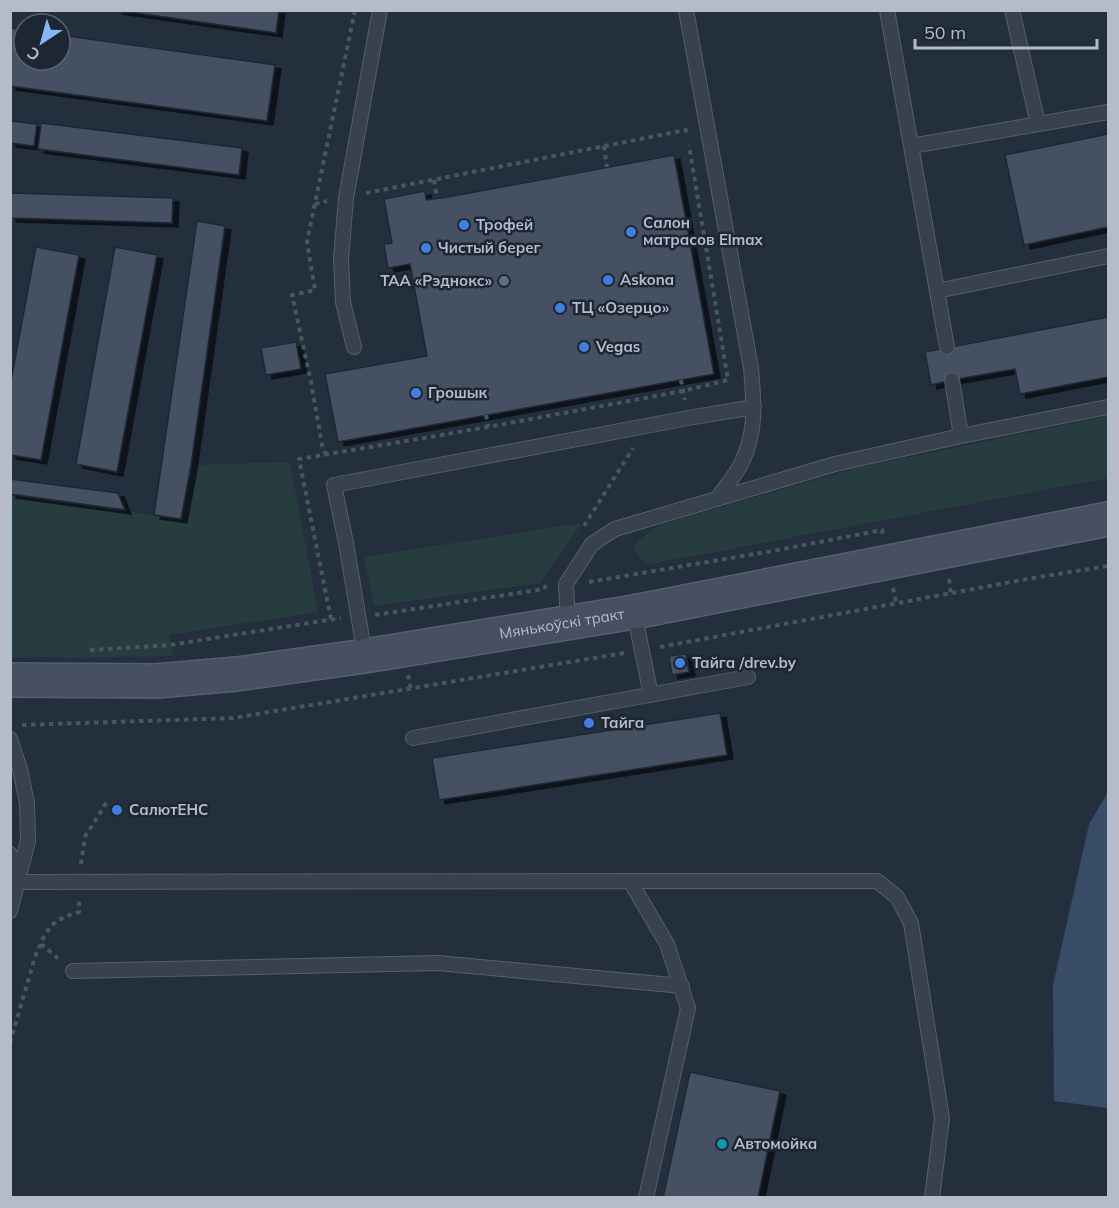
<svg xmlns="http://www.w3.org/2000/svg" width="1119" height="1208" viewBox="0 0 1119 1208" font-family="Mulish,sans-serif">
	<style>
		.green { fill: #263c3f }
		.water { fill: #394c67 }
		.building { fill: #455162; stroke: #1f2835; stroke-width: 1.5; filter: url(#shadow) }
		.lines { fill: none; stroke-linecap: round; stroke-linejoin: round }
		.lane-casing { stroke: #565f6c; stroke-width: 16 }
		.secondary-casing { stroke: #565f6c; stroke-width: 36 }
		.path { stroke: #44595c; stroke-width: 4; stroke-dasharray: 4.5 4.5; stroke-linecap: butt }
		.lane { stroke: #38414e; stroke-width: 14 }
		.secondary { stroke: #465061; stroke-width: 33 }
		.shop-dot { fill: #3f7fe0; stroke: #1d2633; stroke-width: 2 }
		.service-dot { fill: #5c6f8a; stroke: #1d2633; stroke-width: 2 }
		.culture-dot { fill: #0f9aa8; stroke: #1d2633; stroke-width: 2 }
		.labels { text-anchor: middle; stroke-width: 5; stroke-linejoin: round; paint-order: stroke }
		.poi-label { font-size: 15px; font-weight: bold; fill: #b4bcc9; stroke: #1d2633; text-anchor: start }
		.street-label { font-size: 15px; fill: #b4bcc9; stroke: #1d2633 }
	</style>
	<defs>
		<filter id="shadow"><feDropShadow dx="6" dy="4" stdDeviation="0" flood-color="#0009"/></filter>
	</defs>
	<rect width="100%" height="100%" fill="#242f3e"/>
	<path class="green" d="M1108 416V478L651 564 641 559 634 549C639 537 649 532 660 525L856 468Z
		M290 462 318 612 169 635 173 656 79 658 11 657V494L180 519 191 465Z
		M582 523 540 583 374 606 364 557Z"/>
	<path class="water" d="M1108 792V1108L1054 1101 1053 985 1089 824Z"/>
	<path class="building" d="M116 10H279L276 33Z
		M10 28 24 30V60H60V35L275 65 267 121 10 86Z
		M10 121 37 124 34 146 10 143Z
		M41 123 242 148 239 175 38 149Z
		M1108 134V227L1024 245 1005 155Z
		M674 155 714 374 338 442 325 374 427 356 410 264 388 268 384 244 392 243 384 199 425 191 426 200 448 197Z
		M10 193 173 198 172 223 10 218Z
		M197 221 225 226 191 465 181 519 154 515Z
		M36 247 79 255 41 460 10 455V386Z
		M115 247 157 255 117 472 76 464Z
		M1108 317V377L1020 394 1015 369 952 380 931 385 925 352Z
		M296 342 301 369 266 375 261 348Z
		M10 479 118 493 125 510 10 494Z
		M686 654 689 672 672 675 669 656Z
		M720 713 727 755 439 800 432 758Z
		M690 1072 780 1091 758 1198H663Z"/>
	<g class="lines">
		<g class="lane-casing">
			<path id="lane" d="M686 10 751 368C754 403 757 432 741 464 735 476 725 487 717 499
				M887 10 911 146 1108 112
				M1012 10 1038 124
				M911 146 937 291 1108 256
				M937 291 947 347
				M354 347 343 302 341 259 346 198 380 10
				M952 380 961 436 1108 407
				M634 612 651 695
				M568 624 566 584 592 544 615 529 835 464 961 436
				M365 656 346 543 334 485 688 418 754 407
				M413 738 748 677
				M10 739 20 769 27 803 28 841 10 911
				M10 854 18 880
				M630 881H877L897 897 911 923 942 1118 932 1198
				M19 882 630 881 667 944 688 1008 646 1198
				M73 971 438 963 682 986"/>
		</g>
		<g class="secondary-casing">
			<g id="secondary">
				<path id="s1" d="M10 680 156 681 237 674 365 656 634 612 1108 519"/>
			</g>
		</g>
		<path class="path" d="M604 146 607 167
			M434 180 437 198
			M366 193 686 130 687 132
			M315 204 327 201
			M681 380 685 400
			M486 415 488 427
			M326 455 322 445 311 382 292 295 315 290 307 242 355 10
			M584 526 633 448
			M949 579 951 593
			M589 582 778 550 882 530 883 537
			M893 588 896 603
			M375 615 544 589 546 585
			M331 619 299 459 488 427 683 391 728 380 689 145
			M660 647 1033 578 1108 566
			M90 650 170 645 341 618
			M408 675 411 689
			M22 725 233 718 624 653
			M81 864 85 837 108 800
			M41 944 61 961
			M10 1043 35 957C46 930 50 920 79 912V898"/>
		<use href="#lane" class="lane"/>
		<use href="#secondary" class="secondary"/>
	</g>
	<g class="shop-dot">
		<circle cx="464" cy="225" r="6"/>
		<circle cx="631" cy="232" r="6"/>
		<circle cx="426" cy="248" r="6"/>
		<circle cx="608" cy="280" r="6"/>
		<circle cx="560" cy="308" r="6"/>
		<circle cx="584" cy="347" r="6"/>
		<circle cx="416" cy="393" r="6"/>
		<circle cx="680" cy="663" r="6"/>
		<circle cx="589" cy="723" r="6"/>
		<circle cx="117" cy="810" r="6"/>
	</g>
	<circle class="service-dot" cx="504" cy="281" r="6"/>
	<circle class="culture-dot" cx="722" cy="1144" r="6"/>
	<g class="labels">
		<g class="poi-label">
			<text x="643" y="228">Салон<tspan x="643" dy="17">матрасов Elmax</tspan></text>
			<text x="476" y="230">Трофей</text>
			<text x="438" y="253">Чистый берег</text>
			<text x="620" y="285">Askona</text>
			<text x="492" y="286" text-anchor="end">ТАА «Рэднокс»</text>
			<text x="572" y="313">ТЦ «Озерцо»</text>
			<text x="596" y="352">Vegas</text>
			<text x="428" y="398">Грошык</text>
			<text x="692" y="668">Тайга /drev.by</text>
			<text x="601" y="728">Тайга</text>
			<text x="129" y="815">СалютЕНС</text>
			<text x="734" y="1149">Автомойка</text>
		</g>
		<g class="street-label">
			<text dy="5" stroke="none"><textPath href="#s1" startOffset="556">Мянькоўскі тракт</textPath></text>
		</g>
	</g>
	<rect width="1119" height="1208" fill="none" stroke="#b4bcc9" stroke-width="24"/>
	<g transform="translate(42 42) rotate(216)"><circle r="28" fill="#1d2633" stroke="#59626f" stroke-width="1.5"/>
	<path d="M0-4.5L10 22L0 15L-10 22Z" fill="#8ab4f8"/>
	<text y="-9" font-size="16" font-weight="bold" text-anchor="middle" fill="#b4bcc9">С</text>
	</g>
	<path d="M915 39v9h182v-9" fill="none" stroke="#b4bcc9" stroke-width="3"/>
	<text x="924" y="39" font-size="18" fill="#b4bcc9" stroke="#1d2633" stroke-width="4.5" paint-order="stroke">50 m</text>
</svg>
